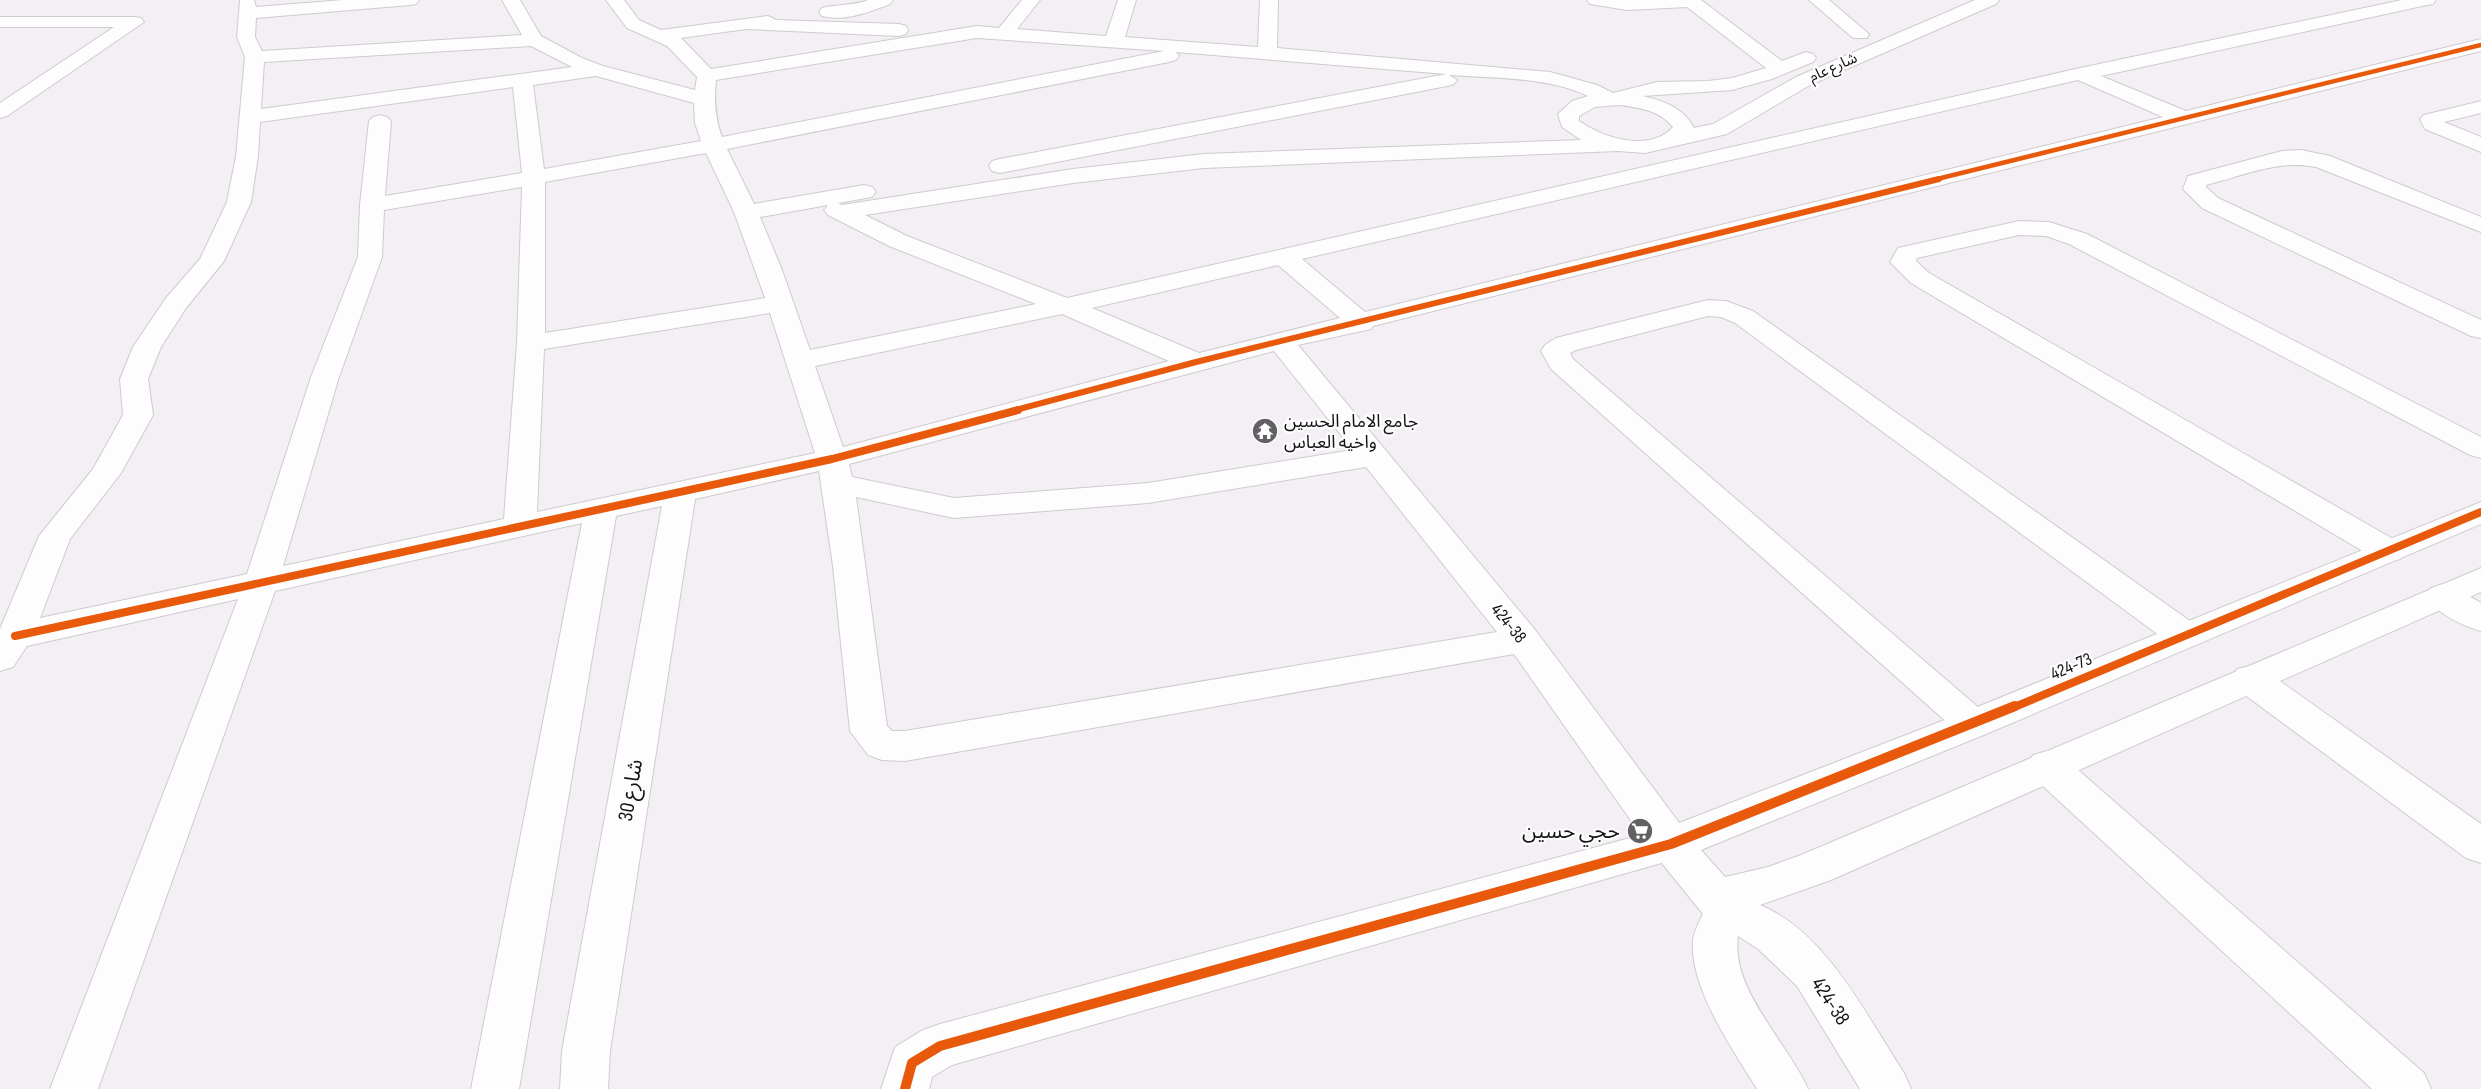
<svg xmlns="http://www.w3.org/2000/svg" width="2481" height="1089" viewBox="0 0 2481 1089" font-family="'Sofia Sans Condensed','Noto Sans Arabic',sans-serif">
	<style>
		.lines { fill: none; stroke-linecap: round; stroke-linejoin: round }
		.minor-casing { stroke: #cecbce; stroke-width: 2 }
		.tertiary-casing { stroke: #cecbce; stroke-width: 2 }
		.minor { fill: #fdfdfd; fill-rule: evenodd }
		.tertiary { fill: #fdfdfd; fill-rule: evenodd }
		.cycleway-far3-casing { stroke: #fefdfe; stroke-width: 7 }
		.cycleway-far2-casing { stroke: #fefdfe; stroke-width: 9 }
		.cycleway-far1-casing { stroke: #fefdfe; stroke-width: 11 }
		.cycleway-casing { stroke: #fefdfe; stroke-width: 14 }
		.cycleway-far3 { stroke: #e8590c; stroke-width: 4.5 }
		.cycleway-far2 { stroke: #e8590c; stroke-width: 6 }
		.cycleway-far1 { stroke: #e8590c; stroke-width: 8 }
		.cycleway { stroke: #e8590c; stroke-width: 10 }
		.labels { text-anchor: middle; stroke-width: 4.5; stroke-linejoin: round; paint-order: stroke }
		.far-street-label { font-size: 15px; fill: #161316; stroke: #fefdfe }
		.poi-label { font-size: 18px; fill: #161316; stroke: #fefdfe; text-anchor: start }
		.street-label { font-size: 18px; fill: #161316; stroke: #fefdfe }
		.near-street-label { font-size: 21px; fill: #161316; stroke: #fefdfe }
		.near-poi-label { font-size: 21px; fill: #161316; stroke: #fefdfe; text-anchor: end }
	</style>
	<rect width="100%" height="100%" fill="#f3eff4"/>
	<g class="lines">
		<g class="minor-casing">
			<path id="minor" d="M240 0H254L256 7 343 0H419L416 4 410 5 256 18 255 37 262 51 522 35 502 0H520L541 36 582 58 603 66 695 90 697 77 667 46 627 28 606 0H624L639 20 661 30 768 16 776 20 899 24 906 26 908 30 906 34 899 36 746 29 681 38 711 69 977 26 999 28 1022 0H1040L1017 29 1106 36 1118 0H1136L1125 37 1258 47 1260 0H1278L1277 48 1550 72 1597 85 1613 93 1657 82 1708 81 1732 78 1766 68 1687 7 1627 10 1590 4 1587 0H1701L1782 61 1806 52 1813 54 1816 58 1813 62 1772 79 1732 90 1643 96C1664 101 1684 108 1694 128L1713 124 1796 77 1975 0H1999L1996 4 1810 85 1727 134 1645 153 1618 151 1204 168 1073 183 865 215 907 236 1067 298 2080 68 2402 0H2436L2433 4 2427 5 2101 76 2186 111 2481 39V51L1373 326 1371 329 1298 345 1536 631 1686 832 1692 844 1686 856 952 1065 932 1077 929 1089H881L895 1047 923 1030 940 1024 1641 835 1514 654 905 761 882 760 868 755 850 731 833 566 819 471 695 499 610 1051 608 1089H560L562 1051 662 506 616 516 519 1089H471L582 523 275 591 98 1089H50L238 599 27 646 13 667 0 671V629L39 536 93 469 123 415 120 379 133 347 166 298 200 259 227 202 236 156 245 57 237 37ZM977 38 1164 51 722 137C715 118 714 101 716 80ZM531 46 572 67 261 109 264 62ZM1176 52 1446 74 1000 159 992 161 989 166 992 171 1000 173 1447 86 1454 84 1457 80 1449 75C1491 78 1551 77 1588 96L1572 101 1558 114 1562 127 1581 140 1204 154 1073 169 842 205 838 203 872 197 876 192 872 187 864 185 754 204 727 149 1169 62 1176 60 1179 56ZM596 76 694 103 695 123 701 141 544 169 533 85ZM2078 80 2163 117 1365 312 1302 259ZM513 87 522 173 385 196 391 121 387 117 380 115 373 117 369 121 360 205 358 257 311 377 247 574 40 618 70 539 121 473 153 415 148 379 161 347 186 308 224 261 251 202 258 156 260 122ZM1620 105C1640 108 1659 110 1673 127 1649 153 1604 138 1579 121V116L1595 107ZM706 153 734 212 765 298 545 333V182ZM522 187 517 343 504 519 283 566 339 377 382 257 384 210ZM828 205 824 210 828 215 889 246 1036 304 810 350 782 270 760 217ZM1278 265 1340 318 1199 353 1092 308ZM770 313 815 453 537 512 544 349ZM1062 314 1169 361 843 447 815 366ZM1274 351 1353 450 1148 483 954 498 852 477 849 464ZM1366 467 1497 632 905 731H892L887 726 856 497 954 518 1148 503Z
				M868 0H893L890 4C869 12 845 22 822 16L819 12 822 8C837 4 853 6 868 0Z
				M1809 0H1829L1869 34 1867 38H1853Z
				M0 17H135L141 18 144 22 7 116 0 118V103L114 27H0Z
				M2481 101V113L2444 122 2481 137V152L2425 129 2420 119 2424 115Z
				M2301 150 2330 156 2481 217V232L2316 167C2279 159 2242 176 2206 185V187L2218 198 2481 320V338L2471 336 2202 208 2183 189 2188 176 2282 151Z
				M2019 221 2049 222 2087 234 2481 437V458L2470 455 2069 244 2046 236 2019 235 1917 258 1916 261 1929 273 2400 543 2405 551 2400 559 2388 562 2376 559 1911 283 1890 262 1898 248Z
				M1708 300 1726 301 1753 311 2197 626 2202 635 2197 644 2184 648 2171 644 1735 323 1721 317 1708 316 1576 350 1570 353 1573 359 1986 714 1992 724 1986 734 1973 738 1960 734 1551 369 1541 351 1545 345 1556 338Z
				M2443 584 2455 588 2481 603V631C2462 626 2436 613 2426 596L2431 588Z
				M2250 666 2263 669 2481 824V863L2466 858 2237 689 2232 679 2237 669Z
				M2047 751 2061 755 2424 1073 2431 1089H2372L2033 777 2027 766 2033 755Z"/>
		</g>
		<g class="tertiary-casing">
			<path id="tertiary" d="M2481 502V524L1986 734 1701 850 1725 877 1768 867 1801 855 2481 568V592L1831 880 1760 905C1826 932 1866 1015 1904 1073L1911 1089H1860L1797 986 1758 949 1738 936C1730 989 1788 1043 1808 1089H1757C1733 1050 1689 987 1693 940 1694 931 1699 922 1703 914L1656 856 1650 844 1656 832 1960 714Z"/>
		</g>
		<use href="#minor" class="minor"/>
		<use href="#tertiary" class="tertiary"/>
		<g class="cycleway-far3-casing">
			<path id="cycleway-far3" d="M1933 180 2481 45"/>
		</g>
		<g class="cycleway-far2-casing">
			<path id="cycleway-far2" d="M1012 411 1196 362 1939 179"/>
		</g>
		<g class="cycleway-far1-casing">
			<path id="cycleway-far1" d="M15 636 832 459 1018 410
				M2012 708 2481 512"/>
		</g>
		<g class="cycleway-casing">
			<path id="cycleway" d="M905 1089 912 1063 940 1046 1671 844 2015 706"/>
		</g>
		<use href="#cycleway-far3" class="cycleway-far3"/>
		<use href="#cycleway-far2" class="cycleway-far2"/>
		<use href="#cycleway-far1" class="cycleway-far1"/>
		<use href="#cycleway" class="cycleway"/>
	</g>
	<defs>
		<g id="temple-disc" transform="scale(1.35)"><circle r="9.5" fill="#636064" stroke="#fefdfe"/><path d="M0-6L5-2H3V0L6.5 2.5H4V6H1.5V3h-3V6H-4V2.5H-6.5L-3 0V-2H-5Z" fill="#fff"/></g>
		<g id="supermarket-disc" transform="scale(1.35)"><circle r="9.5" fill="#636064" stroke="#fefdfe"/><path d="M-6-5.5h2.5l.6 2H6L4.5 2H-2.5L-4.4-4H-6ZM-1.5 3.2a1.3 1.3 0 1 0 .1 0ZM3 3.2a1.3 1.3 0 1 0 .1 0Z" fill="#fff"/></g>
	</defs>
	<g fill-rule="evenodd">
		<use href="#temple-disc" x="1265" y="431"/>
		<use href="#supermarket-disc" x="1640" y="831"/>
	</g>
	<g class="labels">
		<g class="far-street-label">
			<text transform="translate(1833 67) rotate(-24)" y="5">شارع عام</text>
		</g>
		<g class="poi-label">
			<text x="1284" y="427">جامع الامام الحسين<tspan x="1284" dy="21">واخيه العباس</tspan></text>
		</g>
		<g class="street-label">
			<text transform="translate(1509 623) rotate(51)" y="6">424-38</text>
			<text transform="translate(2071 666) rotate(-23)" y="6">424-73</text>
		</g>
		<g class="near-street-label">
			<text transform="translate(630 790) rotate(-80)" y="7">شارع 30</text>
			<text transform="translate(1831 1001) rotate(57)" y="7">424-38</text>
		</g>
		<g class="near-poi-label">
			<text x="1620" y="838">حجي حسين</text>
		</g>
	</g>
</svg>
